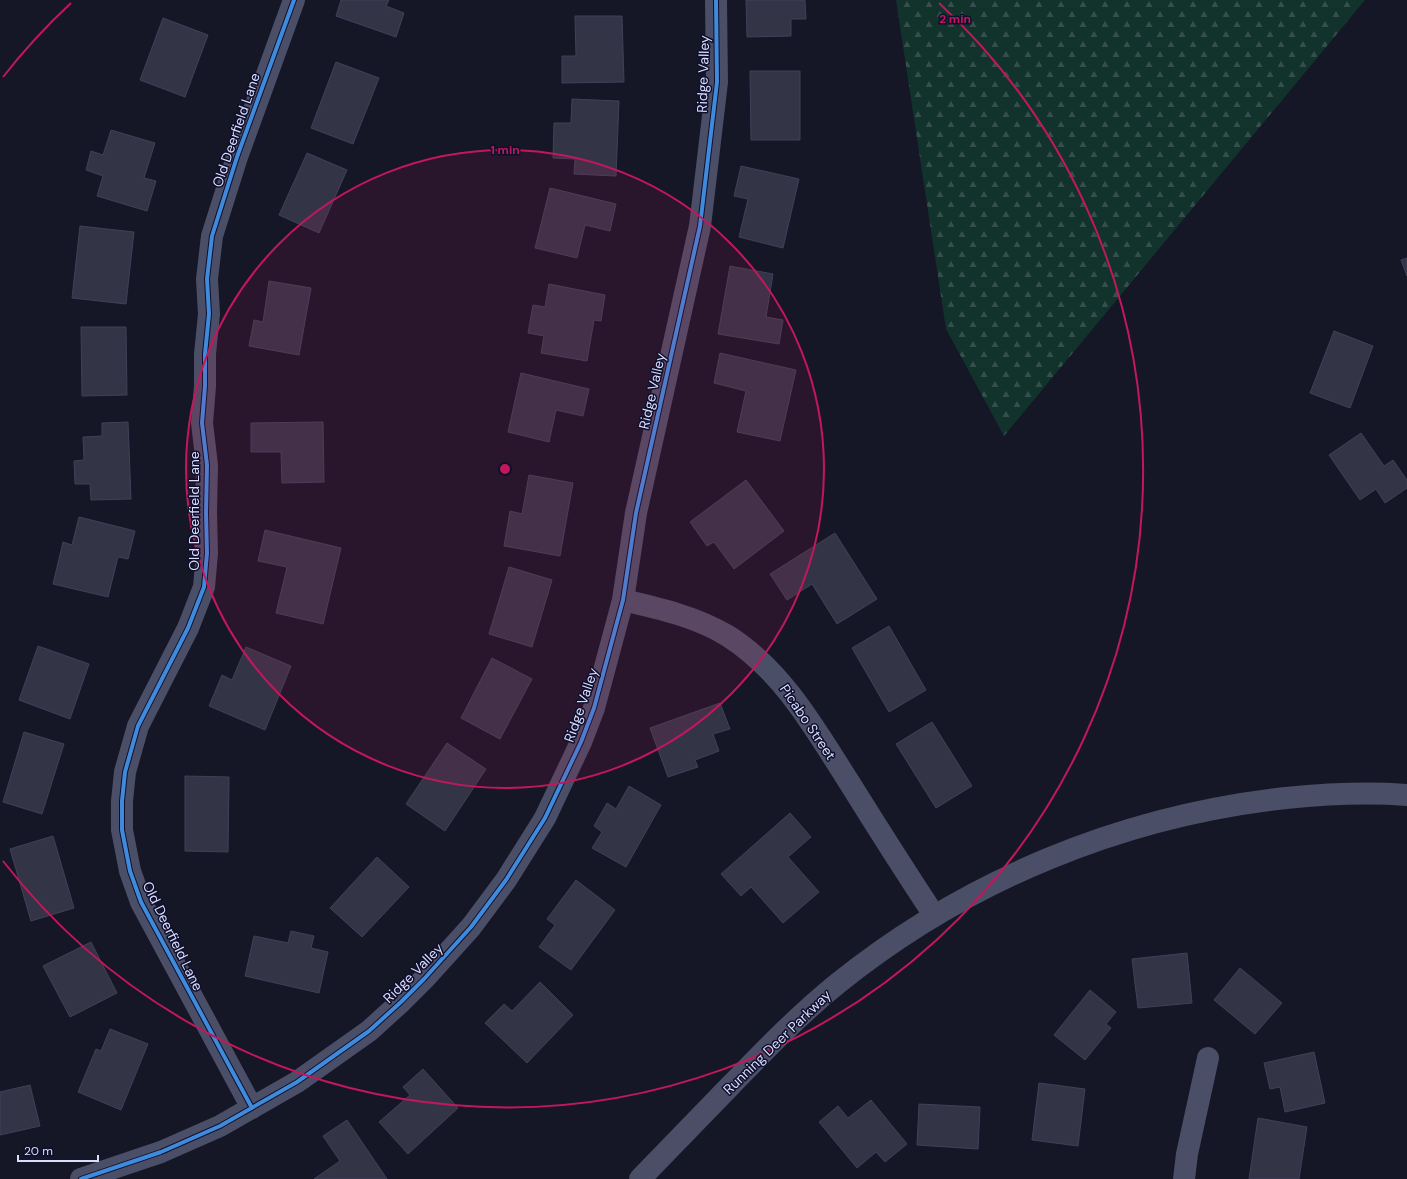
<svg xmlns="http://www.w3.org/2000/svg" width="1407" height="1179" viewBox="0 0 1407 1179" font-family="'DM Sans',sans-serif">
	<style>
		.forest { fill: url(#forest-firs) }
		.building { fill: #333547; stroke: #404158 }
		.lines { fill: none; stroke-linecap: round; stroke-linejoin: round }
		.minor { stroke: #4a4e66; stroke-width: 22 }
		.cycleway-casing { stroke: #0f102c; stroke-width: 6 }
		.cycleway { stroke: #408adc; stroke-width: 4 }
		.ring { fill: none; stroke: #c2185b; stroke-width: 2 }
		.labels { text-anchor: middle; stroke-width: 3; stroke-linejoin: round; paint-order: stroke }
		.street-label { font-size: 14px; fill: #d9ddff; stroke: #0f102c }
		.centre { fill: #c2185b; stroke: #0f102c; stroke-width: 2 }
		.ring-label { font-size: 12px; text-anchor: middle; font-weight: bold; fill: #c2185b; stroke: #0f102c; stroke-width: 3; stroke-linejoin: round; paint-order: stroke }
	</style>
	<defs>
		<pattern id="forest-firs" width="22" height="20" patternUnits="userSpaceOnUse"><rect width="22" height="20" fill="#12322c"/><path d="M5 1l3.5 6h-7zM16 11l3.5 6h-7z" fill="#344f4c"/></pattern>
	</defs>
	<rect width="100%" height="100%" fill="#151626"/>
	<path class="forest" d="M896 0H1365L1004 436 946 329Z"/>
	<path class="building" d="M341 0H389L386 6 404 13 396 37 336 16Z
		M746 0H805L806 19H791V36L747 37Z
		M575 16H622L624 82 562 83V56H576Z
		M163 18 208 35 185 97 140 80Z
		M336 62 379 78 353 144 311 128Z
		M750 71H800V140H751Z
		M572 99 619 101 616 176 574 174 575 159 553 158 554 123H571Z
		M111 130 155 143 144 178 156 181 147 211 97 196 103 176 86 170 91 151 103 155Z
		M307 153 347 170 319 233 279 215Z
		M741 166 799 179 783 248 739 237 748 199 734 196Z
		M550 188 616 204 610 231 585 225 577 258 535 248Z
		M80 226 134 232 126 304 72 298Z
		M1407 258V276L1401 260Z
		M730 266 773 274 766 317 783 320 779 344 718 334Z
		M269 281 311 288 299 355 249 346 254 320 263 322Z
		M549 284 605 295 601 321 594 320 587 361 541 353 544 336 528 333 533 305 545 307Z
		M81 327H126L127 395 82 396Z
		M1334 331 1373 346 1350 408 1310 393Z
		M720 353 796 370 780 441 737 432 746 391 714 383Z
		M521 373 589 389 583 416 556 410 549 442 508 432Z
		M128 422 131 499 91 500 90 484H75L74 461 84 460 83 437 102 436V423Z
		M323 422 324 482 282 483 281 452H251V423Z
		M1361 433 1384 466 1393 460 1407 480V488L1385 503 1376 489 1360 500 1329 455Z
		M529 475 573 483 560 556 504 546 510 511 522 514Z
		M746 480 784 531 734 569 714 542 707 546 690 522Z
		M79 517 135 531 128 559 118 557 108 597 53 584 63 542 72 545Z
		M265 530 341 548 323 624 276 613 287 567 258 561Z
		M835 533 877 599 837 624 812 584 787 600 770 574Z
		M509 567 552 580 532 647 489 634Z
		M889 626 926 690 889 712 852 648Z
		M38 646 89 664 70 719 19 700Z
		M246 647 291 666 265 730 209 706 222 675 232 680Z
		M492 658 532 679 500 739 461 718Z
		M720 703 730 729 713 734 719 751 695 760 698 767 668 777 650 728Z
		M932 722 972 786 936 808 896 744Z
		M24 732 64 744 42 814 3 802Z
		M447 743 486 769 445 831 406 804Z
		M185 776 229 777 228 852 185 851Z
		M629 786 661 805 626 867 592 848 602 832 594 826 607 803 616 809Z
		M790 813 811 837 788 857 819 892 783 923 751 887 741 896 721 874Z
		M53 836 74 908 31 921 10 849Z
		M377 857 409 887 362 937 330 908Z
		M576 880 615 910 571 970 539 947 555 925 547 919Z
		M291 931 314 936 311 948 328 952 319 993 245 976 254 936 288 943Z
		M91 942 117 993 70 1017 43 966Z
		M1187 953 1192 1003 1138 1008 1132 959Z
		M1240 968 1282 1003 1255 1034 1214 1000Z
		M540 982 573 1015 527 1063 485 1023 504 1004 512 1011Z
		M1090 990 1116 1012 1106 1024 1111 1028 1085 1060 1054 1035Z
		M110 1029 148 1044 121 1110 78 1092 96 1049 101 1051Z
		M1314 1052 1325 1103 1285 1112 1280 1087 1270 1089 1264 1063Z
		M423 1069 458 1108 408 1154 379 1122 410 1095 403 1087Z
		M1039 1083 1085 1089 1078 1146 1032 1140Z
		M30 1085 40 1126 0 1135V1092Z
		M871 1100 907 1144 885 1162 876 1152 857 1168 819 1122 838 1106 848 1118Z
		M919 1104 980 1107 978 1149 917 1145Z
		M1258 1118 1307 1127 1299 1179H1249Z
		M347 1120 387 1179H314L340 1161 323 1136Z"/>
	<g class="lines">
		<path class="minor" d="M623 600C658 608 697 617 728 636 783 671 815 729 849 782 877 827 905 871 934 915
			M252 1108 141 902 130 871 122 830V801L125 772 138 726 188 628 204 587 207 553 206 513 207 465 202 423 205 386V354L209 314 207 279 212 236 237 157 294 0
			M81 1179 161 1152 220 1126 297 1082 369 1031 401 1002 424 979 471 927 506 880 545 818 581 742 594 708 623 600 636 513 700 226 717 82 716 0
			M640 1179C671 1147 702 1115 733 1083 767 1048 800 1014 837 984 966 880 1122 816 1286 798 1326 794 1368 792 1407 795
			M1184 1179 1187 1154 1208 1058"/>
		<g class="cycleway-casing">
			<path id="cycleway" d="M252 1108 141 902 130 871 122 830V801L125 772 138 726 188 628 204 587 207 553 206 513 207 465 202 423 205 386V354L209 314 207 279 212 236 237 157 294 0
				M81 1179 161 1152 220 1126 297 1082 369 1031 401 1002 424 979 471 927 506 880 545 818 581 742 594 708 623 600 636 513 700 226 717 82 716 0"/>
		</g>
		<use href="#cycleway" class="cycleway"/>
	</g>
	<circle cx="505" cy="469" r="319" fill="#c2185b" fill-opacity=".12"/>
	<g class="ring">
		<circle cx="505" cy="469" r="319"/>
		<path d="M3 77A637 637 0 0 1 71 3M939 3A637 637 0 1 1 3 861"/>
	</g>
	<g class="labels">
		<g class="street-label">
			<text transform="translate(703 74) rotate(-88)" y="5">Ridge Valley</text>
			<text transform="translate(236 130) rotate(-71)" y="5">Old Deerfield Lane</text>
			<text transform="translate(652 391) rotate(-77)" y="5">Ridge Valley</text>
			<text transform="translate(194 511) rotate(-90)" y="5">Old Deerfield Lane</text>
			<text transform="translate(581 705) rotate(-71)" y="5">Ridge Valley</text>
			<text transform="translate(808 722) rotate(56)" y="5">Picabo Street</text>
			<text transform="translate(173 936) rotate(64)" y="5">Old Deerfield Lane</text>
			<text transform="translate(413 973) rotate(-45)" y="5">Ridge Valley</text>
			<text transform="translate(777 1042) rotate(-44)" y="5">Running Deer Parkway</text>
		</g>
	</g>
	<circle cx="505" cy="469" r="6" class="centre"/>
	<g class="ring-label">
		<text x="955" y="23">2 min</text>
		<text x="505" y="154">1 min</text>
	</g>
	<path d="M18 1155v6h80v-6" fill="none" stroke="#d9ddff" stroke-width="2"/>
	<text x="24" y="1155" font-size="12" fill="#d9ddff" stroke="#0f102c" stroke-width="3" paint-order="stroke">20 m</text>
</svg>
